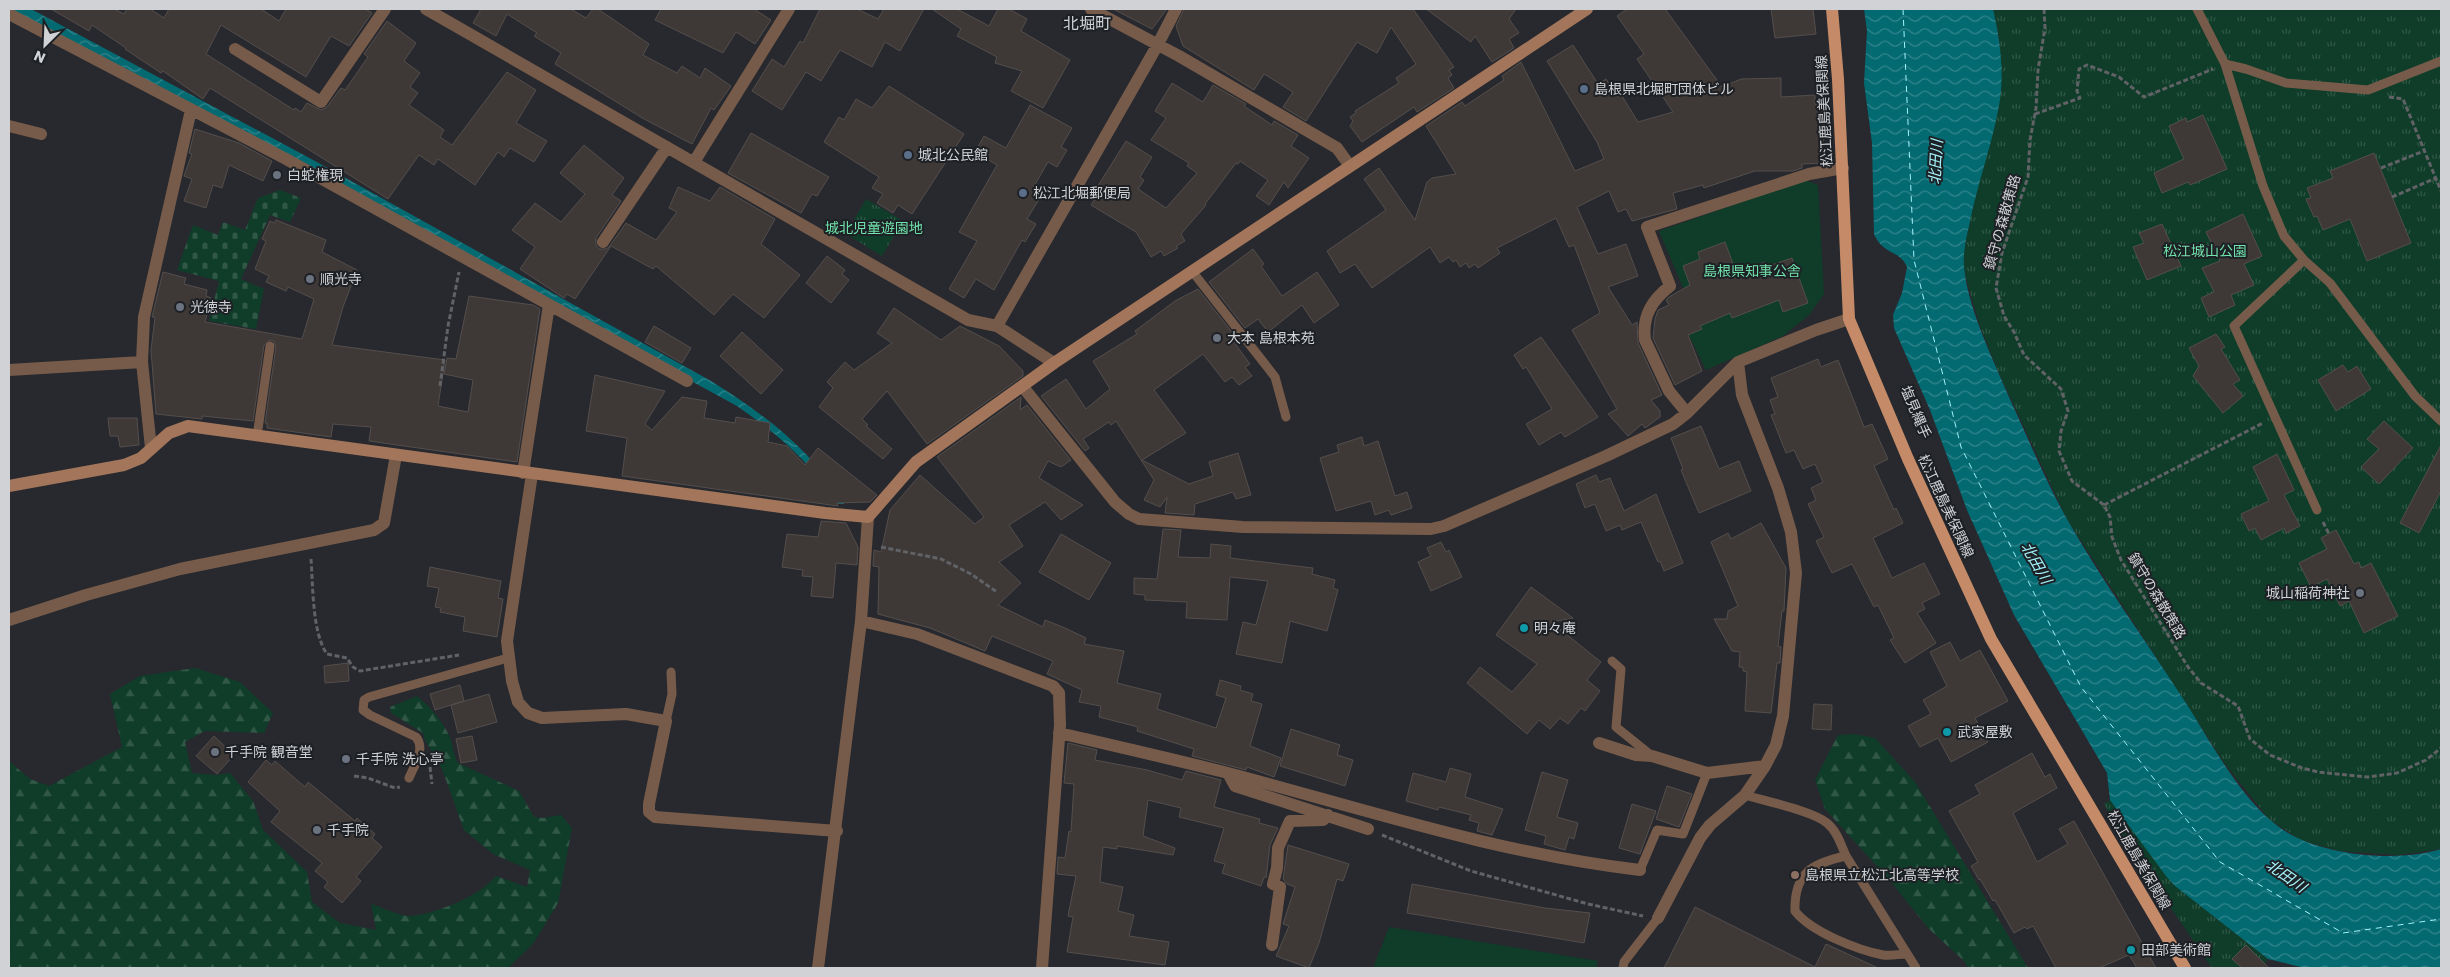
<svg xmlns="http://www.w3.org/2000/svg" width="2450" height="977" viewBox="0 0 2450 977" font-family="Poppins,'Noto Sans JP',sans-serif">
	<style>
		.forest { fill: url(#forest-firs) }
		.cemetery { fill: url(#cemetery-stones) }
		.park { fill: url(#park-tufts) }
		.garden { fill: #0f3d29 }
		.water { fill: url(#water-waves) }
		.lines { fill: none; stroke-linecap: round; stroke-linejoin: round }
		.ferry { stroke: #a4f4fc; stroke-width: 1; stroke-dasharray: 6 5; stroke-linecap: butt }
		.building { fill: #3e3836; stroke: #544e4c }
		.path { stroke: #606266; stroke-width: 3; stroke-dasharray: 5 2.5; stroke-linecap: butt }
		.lane { stroke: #775b4a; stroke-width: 9 }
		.street { stroke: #775b4a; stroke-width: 12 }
		.secondary { stroke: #a3765b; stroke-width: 12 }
		.primary { stroke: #c58b68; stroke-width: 12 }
		.service-dot { fill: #5c6f8a; stroke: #1d2024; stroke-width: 2 }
		.worship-dot { fill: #6b7280; stroke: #1d2024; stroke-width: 2 }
		.culture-dot { fill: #0f9aa8; stroke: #1d2024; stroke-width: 2 }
		.education-dot { fill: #8d6e63; stroke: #1d2024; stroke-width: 2 }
		.labels { text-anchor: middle; stroke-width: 4; stroke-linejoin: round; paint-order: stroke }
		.poi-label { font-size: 14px; fill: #d0d2d5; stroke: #1d2024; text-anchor: start }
		.street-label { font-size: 14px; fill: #d0d2d5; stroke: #1d2024 }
		.park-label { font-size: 14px; fill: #71e2ab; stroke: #1d2024 }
		.water-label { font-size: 15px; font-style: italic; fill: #a4f4fc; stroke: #1d2024 }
		.quarter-label { font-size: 16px; fill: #d0d2d5; stroke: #1d2024 }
	</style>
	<defs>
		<pattern id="forest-firs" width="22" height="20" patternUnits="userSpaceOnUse" patternTransform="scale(1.25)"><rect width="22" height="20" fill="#0f3d29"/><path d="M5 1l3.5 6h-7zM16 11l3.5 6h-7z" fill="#315847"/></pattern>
		<pattern id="cemetery-stones" width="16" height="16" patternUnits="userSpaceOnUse" patternTransform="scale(1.25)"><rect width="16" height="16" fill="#0f3d29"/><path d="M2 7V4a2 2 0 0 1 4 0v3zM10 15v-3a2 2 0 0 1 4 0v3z" fill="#315847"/></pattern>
		<pattern id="park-tufts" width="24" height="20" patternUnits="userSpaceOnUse" patternTransform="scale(1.25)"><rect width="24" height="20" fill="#0f3d29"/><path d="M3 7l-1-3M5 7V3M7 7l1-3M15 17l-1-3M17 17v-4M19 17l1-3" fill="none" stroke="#315847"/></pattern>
		<pattern id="water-waves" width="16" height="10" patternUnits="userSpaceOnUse" patternTransform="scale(1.25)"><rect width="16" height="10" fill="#036a72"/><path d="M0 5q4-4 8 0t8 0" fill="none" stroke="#33858c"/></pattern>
	</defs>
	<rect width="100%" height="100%" fill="#27292e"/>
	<path class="forest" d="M195 668 240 682 273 713 264 733 205 731 185 742 192 773 216 775 230 773 253 801 263 830 307 872 312 902 340 923 376 930 371 904C382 907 400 917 412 916 437 913 480 896 496 876L527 887 530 870 493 854 464 830 442 769 425 740 423 733 391 713 390 707 417 696C431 707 445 724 451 740 453 748 454 756 458 763L519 791 534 817 543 818 561 815 572 828 558 903 533 944 508 968H9V761L30 779 49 786 122 747 110 694 140 676Z
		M1854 734 1875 738 1915 782 2028 968H1968L1964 961 1928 928 1892 883 1825 809 1815 780 1838 735Z"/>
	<path class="cemetery" d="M280 190 301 198 290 222 270 215 241 279 264 289 256 329 209 321 219 281 177 270 193 225 218 235 223 222 245 230 258 198Z"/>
	<path class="park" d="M1993 9H2441V849L2398 855 2340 851 2301 840 2269 819 2225 764 2067 519 1998 371 1980 326 1964 271V251L1974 198 1995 121 2001 86 1999 36Z
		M866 199 903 221 882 256 846 234Z
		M2110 800 2174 885 2268 959 2260 968H2212L2132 851 2104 804Z"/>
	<path class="garden" d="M1805 180 1818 185 1824 294 1809 315 1783 336 1706 370 1683 323 1695 316 1659 231Z
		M1389 927 1598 961 1596 968H1373Z"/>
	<path class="water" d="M9 9H31L315 161 711 381C764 414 812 450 844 504H835C812 462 776 433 737 406Z
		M1864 9H1993C2000 39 2004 69 2000 100 1993 143 1977 184 1969 226 1965 243 1962 258 1965 275 1971 315 1993 359 2009 397 2028 438 2045 480 2067 519 2102 581 2144 638 2182 697 2209 738 2239 798 2279 827 2318 856 2396 863 2441 849V968H2305L2268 959 2175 886 2166 876 2110 800 2107 773 2014 615 1967 510 1930 410 1894 328 1893 315 1902 293 1907 267C1900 250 1883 255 1874 234L1872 143 1864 83 1867 31Z"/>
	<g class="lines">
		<path class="ferry" d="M1903 9 1914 260 1961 447 2081 687 2220 862 2343 933 2441 919"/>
	</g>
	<path class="building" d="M51 9H114L124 14 127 9H150L164 18 169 9H261L279 21 286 9H365L372 13 349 46 331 36 306 77 221 25 206 54 294 110 295 108 301 112 307 103 321 110 327 107 341 88 345 90 368 57 364 54 387 21 416 43 404 61 420 73 410 87 418 93 409 105 444 130 440 137 452 145 507 72 536 90 516 123 547 141 534 162 510 148 504 157 498 152 475 185 438 159 434 165 419 155 388 199 210 88 203 99 163 71 161 73 125 49 126 48 92 25 89 31Z
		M481 9H571L586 18 593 9H598L649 44 643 55 677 73 682 66 700 78 705 68 731 86 714 110 711 108 692 144 644 119 555 64 561 53 534 36 537 33 507 14 496 36 473 23Z
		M661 9H754L771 20 755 44 736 32 723 53 655 20Z
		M820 9H857L878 19 884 9H924L900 51 885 42 872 67 840 50 821 81 806 72 782 110 752 91 772 59 784 67 800 41 803 43Z
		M932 9H957L989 26 998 9H1009L1027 19 1021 31 1070 60 1043 108 1011 91 1022 71 995 63 997 57 957 36 961 29Z
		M1113 9H1167L1152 29Z
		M1184 9H1413L1454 67 1449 70 1452 75 1448 78 1454 88 1417 112 1414 107 1362 142 1350 126 1353 121 1350 117 1356 113 1355 111 1399 83 1396 78 1416 64 1391 27 1377 53 1357 42 1306 121 1283 107 1293 92 1277 82 1264 74 1254 90 1183 46 1176 26Z
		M1426 9H1516L1509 19 1519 33 1509 39 1514 48 1492 62 1475 36 1471 42Z
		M1627 9H1665L1722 87 1741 79 1781 78V97L1815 95V104H1822L1824 163 1802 164V168L1793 171H1755L1704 188 1703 185 1673 193 1677 209 1632 221 1626 209 1618 212 1609 191 1577 207 1598 254 1626 244 1638 276 1608 287 1632 325 1637 322 1638 343 1662 395 1651 400 1660 411V417L1645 428 1642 424 1628 436 1608 414 1617 409 1572 330 1600 313 1574 245 1569 247 1556 218 1497 248 1500 253 1478 268 1475 264 1469 268 1466 263 1460 267 1456 260 1453 262 1449 257 1440 263 1430 247 1372 288 1355 264 1340 273 1327 251 1386 210 1364 179 1379 168 1415 220 1427 182 1432 178 1456 174 1426 126 1462 102 1465 106 1504 80 1502 76 1521 62 1575 171 1604 159 1597 142 1547 61 1573 45 1598 84 1606 79 1613 90 1617 88 1638 122 1673 112 1637 59 1644 54 1617 16Z
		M1771 9H1813L1816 34 1775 38Z
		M1172 83 1203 102 1213 85 1246 104 1244 106 1272 125 1274 121 1298 135 1291 146 1309 158 1288 188 1284 182 1269 205 1256 196 1268 180 1240 161 1238 164 1236 163 1205 204 1206 205 1181 234 1185 241 1176 246 1178 248 1164 256 1161 251 1151 257 1136 232 1091 205 1100 191 1096 189 1126 141 1152 157 1140 177 1144 180 1138 189 1166 208 1197 173 1187 166 1189 163 1151 140 1166 118 1155 111Z
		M889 86 964 134 912 214 898 205 893 213 877 203 883 194 872 188 879 177 824 142 839 117 844 120 856 99 872 108Z
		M1030 105 1072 128 1061 147 1067 150 1057 167 1048 162 1033 188 1043 193 1027 219 1036 224 1025 242 1022 240 994 290 976 279 964 298 949 289 977 241 959 232 997 165 975 152 984 136 1006 148Z
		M2203 115 2227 169 2190 185 2188 182 2162 193 2154 173 2184 159 2169 126 2186 118 2187 122Z
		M195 129 239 143 272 161 263 181 229 165 222 188 213 185 206 208 184 201 192 179 184 176 192 154 189 153Z
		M751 133 829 177 817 196 812 194 801 213 728 173Z
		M584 145 624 178 612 195 621 201 596 238V245L599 249H606L609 247 626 223 656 240 677 212 669 208 678 187 710 201 720 187 775 219 761 244 800 275 764 318 733 294 714 315 656 266 653 269 611 246 575 299 567 294 564 298 520 269 535 247 512 230 535 203 561 222 585 194 560 173Z
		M2374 153 2411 243 2367 261 2350 219 2323 230 2317 216 2314 217 2306 199 2311 198 2307 188 2333 178 2330 171Z
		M2243 214 2262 256 2244 264 2254 285 2231 295 2235 305 2209 317 2201 298 2214 292 2202 268 2220 261 2206 232Z
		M276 220 326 240 322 252 357 270 343 307 332 345 445 360 438 406 468 412 473 380 444 374 447 358 456 359 469 296 533 305 540 309 517 462 369 441 371 427 333 424 331 437 267 428V423H265L276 347 274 341 270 340 264 345 253 421 202 416V419L156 414 151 350 155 317H152L163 272 186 278 184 284 207 290 206 296 211 298 205 322 302 339 314 299 288 287 286 291 266 282 269 276 255 269 266 241 262 239 270 221 274 223Z
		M2162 224 2181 266 2147 280 2133 247 2144 243 2139 233Z
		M1725 242 1736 272 1765 262 1766 267 1792 258 1808 303 1783 312 1779 300 1732 318 1730 313 1700 326 1702 329 1688 335 1702 371 1675 385 1653 338 1655 319 1658 310 1669 305 1666 300 1669 297 1690 285 1683 266 1700 259 1698 252Z
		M1253 249 1264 264 1261 266 1282 296 1317 272 1339 305 1314 323 1302 305 1268 332 1258 319 1245 328 1209 282Z
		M827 256 845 270 842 274 849 280 831 303 806 283Z
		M1198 289 1235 336 1231 338 1250 364 1245 367 1252 376 1239 385 1232 377 1225 382 1203 354 1154 390 1186 433 1142 460 1189 484 1213 476 1209 462 1238 453 1251 495 1236 499 1233 492 1195 504 1194 515 1165 513 1167 497 1160 507 1144 500 1154 480 1116 421 1111 425 1109 422 1083 439 1089 448 1085 451 1041 396 1066 379 1086 409 1110 389 1093 361 1137 334 1135 331 1175 301Z
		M894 308 941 340 960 326 999 346 1023 371V376L927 444 887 391 862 419 868 425 866 426 892 449 883 459 819 407 833 388 827 382 845 362 854 370 892 343 877 333Z
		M654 326 691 348 682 363 645 342Z
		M742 332 783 370 761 394 720 356Z
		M2216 334 2225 347 2221 349 2240 380 2233 384 2243 396 2223 413 2193 376 2199 366 2189 348Z
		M1541 337 1598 417 1565 437 1561 432 1539 445 1526 424 1552 409 1526 367 1523 369 1514 355Z
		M1818 359 1821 367 1838 360 1864 427 1872 424 1888 459 1874 466 1894 510 1896 508 1903 523 1873 538 1892 578 1924 563 1940 594 1922 603 1925 609 1917 613 1936 643 1905 663 1890 640 1894 638 1878 605 1874 607 1852 564 1832 573 1816 541 1824 537 1808 504 1816 500 1811 488 1823 482 1815 464 1803 469 1794 450 1786 453 1771 415 1775 414 1770 400 1778 397 1771 378Z
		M2343 365 2348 372 2357 366 2371 389 2336 411 2318 380Z
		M595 375 665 391 645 424 652 430 682 397 707 401 704 418 735 423 736 417 770 423 768 442 787 446 805 465 818 448 877 495 870 502 837 503 838 506 622 476 627 438 586 431Z
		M1021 397 1020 410 1027 405 1071 460 1061 467 1048 461 1039 478 1083 505 1061 520 1045 502 1009 525 1023 546 999 562 1021 583 998 605 1043 627 1045 620 1065 628 1086 638 1084 644 1124 651 1117 683 1161 694 1157 709 1216 728 1226 698 1216 695 1220 680 1241 686 1240 690 1253 694 1251 701 1262 704 1250 746 1281 758 1274 777 1247 767 1246 770 1192 756 1194 749 1137 731 1138 727 1099 717 1101 706 1079 702 1082 690 1047 674 1053 661 992 636 985 651 930 628 878 614 879 567 873 566 874 550 881 552 890 510 920 475 975 524 984 517 937 457Z
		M108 418H137L139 445 120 447 118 436H110Z
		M2384 421 2413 448 2379 484 2361 467 2379 449 2367 439Z
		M1701 426 1719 469 1739 461 1751 491 1699 513 1681 470 1683 469 1671 438Z
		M1362 437 1364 446 1378 441 1395 496 1407 492 1412 508 1391 515 1389 510 1375 515 1371 501 1336 511 1320 458 1339 452 1337 445Z
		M2441 445V491L2419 533 2400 523Z
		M2277 454 2294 490 2284 495 2300 526 2286 533 2284 528 2261 540 2255 528 2249 531 2241 514 2269 501 2253 467Z
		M1596 475 1599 482 1610 478 1624 511 1656 494 1683 563 1664 571 1660 561 1658 562 1641 522 1622 530 1620 525 1606 531 1595 504 1585 508 1576 484Z
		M821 521 846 523 858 547 857 565 836 563 833 598 811 596 813 577 802 576 803 570 782 567 787 534 818 537Z
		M1761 523 1786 568 1784 611H1782L1778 646 1781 647 1780 663H1777L1771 713 1745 711 1747 672 1743 671V667H1739L1740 652 1732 651 1714 619H1727L1728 611 1738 606 1711 542 1728 533 1731 539Z
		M1163 529 1181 530 1178 557 1210 558 1211 544 1231 546 1230 558 1313 568 1312 574 1335 580 1333 588 1338 590 1327 631 1290 621 1282 663 1236 654 1243 622 1256 625 1268 581 1230 577 1227 620 1186 618 1187 602 1145 600V595L1134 594V578L1157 579Z
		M2336 530 2354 564 2359 562 2361 568 2371 563 2398 616 2364 633 2349 601 2340 606 2327 579 2311 587 2299 563 2327 549 2321 538Z
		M1061 534 1111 563 1089 600 1039 572Z
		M1441 542 1446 552 1449 550 1462 577 1431 591 1418 562 1431 556 1427 548Z
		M430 567 501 581 498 598 503 599 497 637 463 631 465 617 440 612 441 608 435 607 439 588 427 586Z
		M1531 587 1573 618 1551 622 1601 662 1587 680 1600 691 1585 711 1581 708 1568 724 1560 718 1550 729 1539 720 1527 734 1467 683 1480 667 1512 692 1537 664 1496 635Z
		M1950 642 1960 661 1980 650 2008 701 1975 718 1988 742 1951 762 1938 738 1920 747 1908 726 1931 714 1923 700 1947 686 1930 652Z
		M348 663 349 681 325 683 324 666Z
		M460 685 464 701 435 710 430 694Z
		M489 694 497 722 458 733 451 705Z
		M1814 704 1832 705 1831 730 1812 729Z
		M1291 729 1340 745 1337 755 1353 760 1345 786 1280 766Z
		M214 736 234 755 217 774 196 756Z
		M472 736 477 760 461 763 456 739Z
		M1068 743 1097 750 1095 760 1147 770 1182 780 1186 771 1221 780 1214 807 1260 819 1259 823 1278 828 1270 845 1266 878 1264 877 1261 886 1222 873 1225 864 1214 861 1224 828 1179 817 1181 808 1148 800 1143 836 1175 848 1173 855 1117 846V849L1103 847 1100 882 1123 887 1118 911 1134 915 1129 936 1169 942 1165 965 1067 952 1073 917 1068 916 1076 876 1057 874 1058 857 1065 858 1069 831 1071 832 1074 784 1064 783Z
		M2032 753 2045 777 2050 774 2057 788 2013 813 2037 862 2068 844 2059 829 2074 821 2156 968H2137L2129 955 2099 968H2056L2033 926 2027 929 2025 927 2014 933 1995 900 1993 901 1980 879 1979 880 1971 866 1978 862 1949 811 1980 794 1975 785Z
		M266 760 272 765 275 761 305 787 308 782 355 821 357 818 375 834 372 838 382 847 356 877 361 881 342 903 324 887 328 882 315 871 322 863 271 822 280 811 248 782Z
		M1450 768 1471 774 1465 797 1503 809 1492 835 1477 831 1479 823 1469 820 1471 815 1439 807 1438 810 1406 801 1413 773 1446 782Z
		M1542 772 1568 780 1557 817 1578 823 1574 839 1569 837 1565 850 1544 844 1546 836 1525 830Z
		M1667 786 1692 794 1679 827 1656 819Z
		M1632 804 1656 811 1640 854 1619 848Z
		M1288 845 1349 864 1343 881 1337 879 1319 943 1309 968 1276 956 1289 926 1283 924 1295 887 1287 884 1283 879Z
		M1412 884 1545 908 1590 913 1584 943 1407 913Z
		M1695 907 1815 967 1826 944 1878 968H1664Z
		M2246 945 2269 968H2242L2232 959Z"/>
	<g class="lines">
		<path class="path" d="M2044 9 2045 28 2038 70 2036 108 2030 140 2028 177 2002 253 1996 288 2004 316 2014 332 2024 355 2061 389 2068 411 2061 431 2059 451 2072 481 2104 505 2110 517 2112 537 2121 560 2188 667 2201 683 2238 706 2250 739 2270 755 2302 768 2318 772 2368 777 2397 773 2426 760 2441 748
			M2389 97 2403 99 2441 191
			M2035 114 2080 98 2077 91 2079 69 2087 65 2119 77 2144 97 2213 69
			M2381 168 2424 151
			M2392 197 2436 178
			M440 386 448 326 459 272
			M2104 505 2263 423
			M2323 522 2329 534
			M881 547 941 559 971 574 997 592
			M311 559C313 585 312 633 327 654L347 658 353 667 360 671 459 655
			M430 767 432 784
			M354 776 368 778 395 788 400 787
			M1382 835 1471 871 1588 904 1643 916"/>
		<path class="lane" d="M2197 9 2225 64 2263 186 2284 236 2304 260 2330 283 2415 396 2441 421
			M2225 64 2246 69 2286 83 2368 90 2441 61
			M2304 260 2234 326 2317 510
			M1192 271 1275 377 1286 417
			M257 436 270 346
			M1612 661 1621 669 1616 727 1652 756
			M666 721 672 694 671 672
			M409 778C414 766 426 749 416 737L370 715 363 710 364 700 369 697 508 658
			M1745 795C1765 801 1813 811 1827 823 1837 831 1841 845 1846 856L1916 968
			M1846 856C1813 863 1794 872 1795 911 1811 932 1858 950 1883 955 1891 956 1899 954 1907 954
			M1640 870 1657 830 1683 834 1707 773
			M1623 968 1624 962 1658 918"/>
		<path class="street" d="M426 9 968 320 997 326 1054 363
			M1091 9 1179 56 1337 148 1350 166
			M9 14 286 159 687 381
			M235 49 321 102 385 9
			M9 126 41 134
			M694 162 789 9
			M603 242 667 147
			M997 326 1157 46 1176 9
			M1738 362 1687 413 1669 391 1645 340C1642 316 1652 300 1670 286L1647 227 1809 174 1843 168
			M9 370 142 362
			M1023 387 1115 502 1129 514 1139 519 1243 527 1431 529 1444 526 1606 456 1673 424 1687 413
			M151 448 142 362 144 317 191 110
			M523 473 549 305
			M532 474 507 641 512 681 518 702 528 713 542 718 626 714 666 721 649 804V812L655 817 837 831
			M9 620 86 595 180 569 374 530 384 523 396 455
			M861 621 917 634 1053 686 1059 693 1060 725 1042 968
			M1059 733C1115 746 1172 759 1228 773 1364 809 1500 854 1640 870
			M1599 743 1636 755 1652 756 1707 773 1765 766
			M1228 773 1235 786 1368 829
			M1658 918 1700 838 1710 825 1745 795 1765 766 1776 745 1783 716 1796 573 1791 532 1778 488 1742 395 1738 362 1816 330 1849 319
			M1272 945 1280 887 1273 884 1277 868 1278 848 1290 821 1323 820 1328 815
			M818 968 861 621 868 517"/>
		<path class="secondary" d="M9 486 124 465 141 458 169 433 188 426 825 513 868 517 916 462 1054 363 1587 9"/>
		<path class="primary" d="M1832 9 1838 79 1849 319 1908 459 1991 639 2185 968"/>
	</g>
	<g class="service-dot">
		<circle cx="1584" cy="89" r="5"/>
		<circle cx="908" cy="155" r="5"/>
		<circle cx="1023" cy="193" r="5"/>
	</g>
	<g class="worship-dot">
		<circle cx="277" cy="175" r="5"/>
		<circle cx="310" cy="279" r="5"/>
		<circle cx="180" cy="307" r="5"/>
		<circle cx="1217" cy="338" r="5"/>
		<circle cx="2360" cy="593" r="5"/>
		<circle cx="215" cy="752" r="5"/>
		<circle cx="346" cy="759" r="5"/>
		<circle cx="317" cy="830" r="5"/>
	</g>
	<g class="culture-dot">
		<circle cx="1524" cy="628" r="5"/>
		<circle cx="1947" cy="732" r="5"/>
		<circle cx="2131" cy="950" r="5"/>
	</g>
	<circle class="education-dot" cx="1795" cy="875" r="5"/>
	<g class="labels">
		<g class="poi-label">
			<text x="1594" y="94">島根県北堀町団体ビル</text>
			<text x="918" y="160">城北公民館</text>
			<text x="287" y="180">白蛇権現</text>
			<text x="1033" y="198">松江北堀郵便局</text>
			<text x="320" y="284">順光寺</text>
			<text x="190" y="312">光徳寺</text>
			<text x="1227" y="343">大本 島根本苑</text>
			<text x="2350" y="598" text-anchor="end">城山稲荷神社</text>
			<text x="1534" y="633">明々庵</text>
			<text x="1957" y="737">武家屋敷</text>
			<text x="225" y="757">千手院 観音堂</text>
			<text x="356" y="764">千手院 洗心亭</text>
			<text x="327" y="835">千手院</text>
			<text x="1805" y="880">島根県立松江北高等学校</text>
			<text x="2141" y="955">田部美術館</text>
		</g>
		<g class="street-label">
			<text transform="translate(1824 111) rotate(-93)" y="5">松江鹿島美保関線</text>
			<text transform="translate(2002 222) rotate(-74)" y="5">鎮守の森散策路</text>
			<text transform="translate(1916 412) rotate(67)" y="5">塩見縄手</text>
			<text transform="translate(1946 506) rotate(65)" y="5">松江鹿島美保関線</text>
			<text transform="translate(2157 596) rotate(59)" y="5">鎮守の森散策路</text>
			<text transform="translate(2139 860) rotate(60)" y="5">松江鹿島美保関線</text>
		</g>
		<g class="park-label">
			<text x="874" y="233">城北児童遊園地</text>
			<text x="2205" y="256">松江城山公園</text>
			<text x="1752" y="276">島根県知事公舎</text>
		</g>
		<g class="water-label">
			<text transform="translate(1936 162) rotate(-87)" y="5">北田川</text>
			<text transform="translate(2036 563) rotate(60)" y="5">北田川</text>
			<text transform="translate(2286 876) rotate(35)" y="5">北田川</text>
		</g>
		<g class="quarter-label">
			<text x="1087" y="29">北堀町</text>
		</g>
	</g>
	<rect width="2450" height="977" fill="none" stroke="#d0d2d5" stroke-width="20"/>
	<g transform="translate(45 45) rotate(204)" stroke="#1d2024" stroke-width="4" paint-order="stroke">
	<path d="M0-4L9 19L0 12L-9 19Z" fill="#d0d2d5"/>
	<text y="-8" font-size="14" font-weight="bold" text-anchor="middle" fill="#d0d2d5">N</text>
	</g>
</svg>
